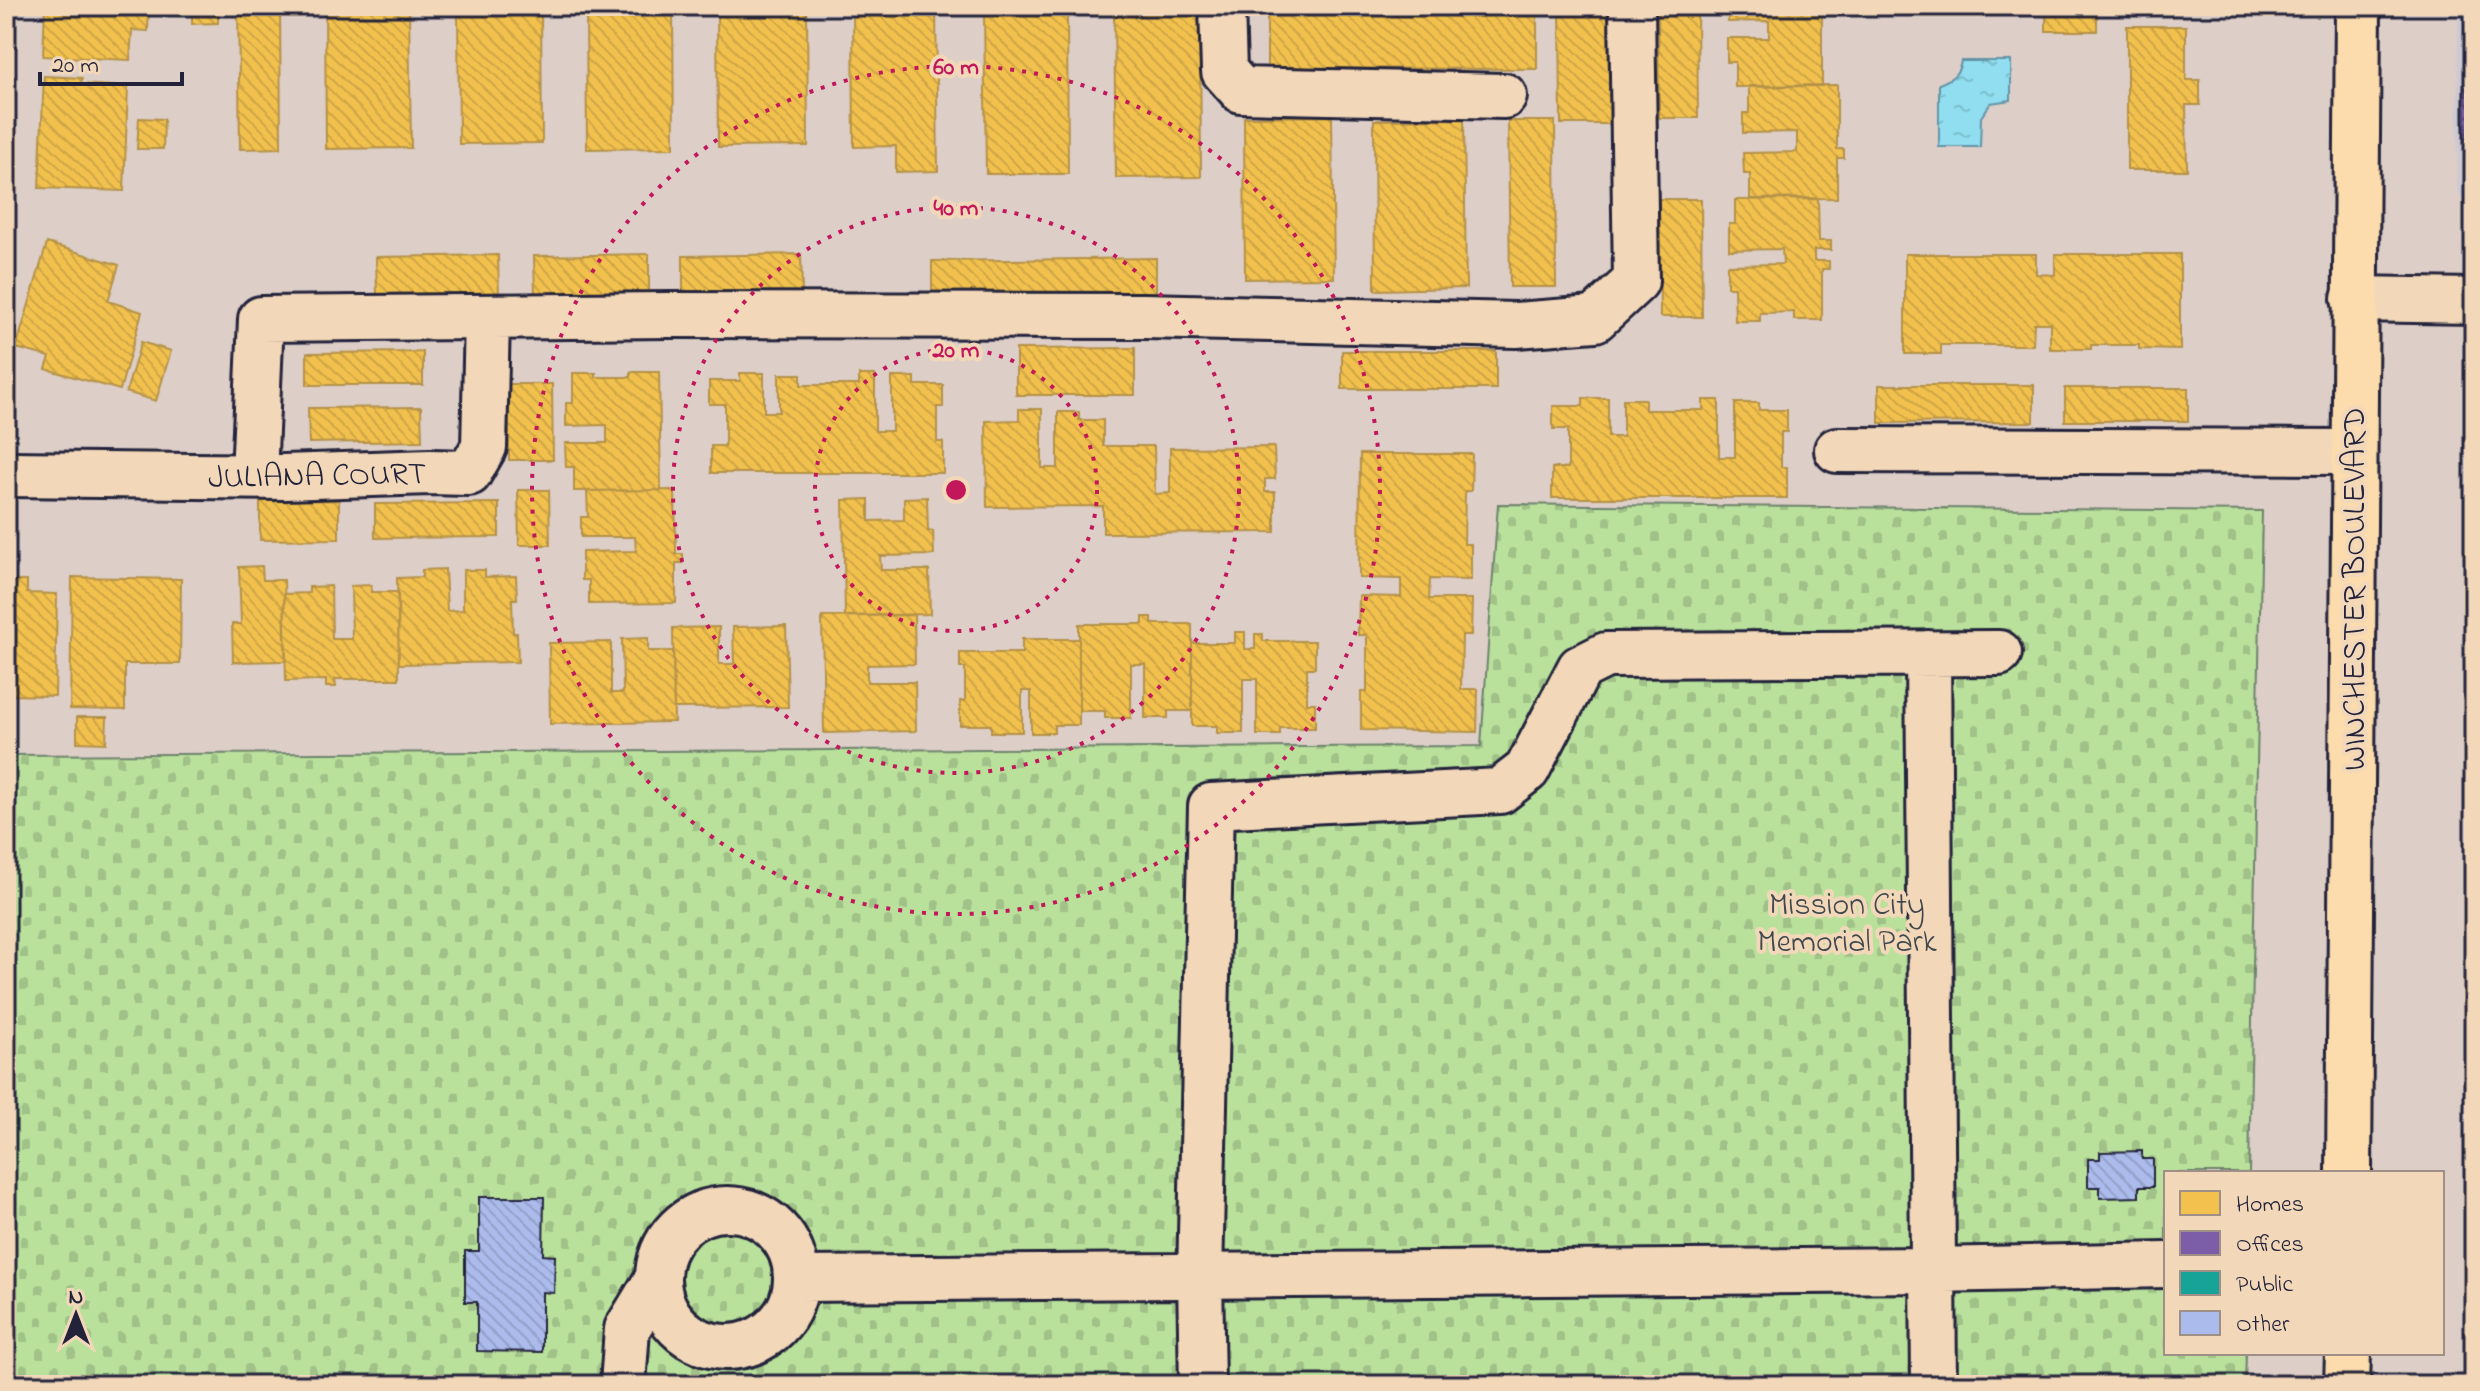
<svg xmlns="http://www.w3.org/2000/svg" width="2480" height="1391" viewBox="0 0 2480 1391" font-family="'Indie Flower',sans-serif">
	<style>
		.built { fill: #cec9d2 }
		.cemetery { fill: url(#cemetery-stones); stroke: #6e826c; stroke-width: 2 }
		.water { fill: url(#water-ripples); stroke: #6493a7; stroke-width: 2 }
		.homes { fill: url(#homes-back-hatch); stroke: #b49148; stroke-width: 2 }
		.offices { fill: url(#offices-back-hatch); stroke: #604c87; stroke-width: 2 }
		.public { fill: url(#public-back-hatch); stroke: #1a7c7c; stroke-width: 2 }
		.building { fill: url(#building-back-hatch); stroke: #22223b; stroke-width: 2 }
		.lines { fill: none; stroke-linecap: round; stroke-linejoin: round }
		.minor-casing { stroke: #22223b; stroke-width: 50 }
		.major-casing { stroke: #22223b; stroke-width: 50 }
		.minor { stroke: #f2d8b9; stroke-width: 44 }
		.major { stroke: #fcdcac; stroke-width: 44 }
		.ring { fill: none; stroke: #c2185b; stroke-width: 4; stroke-dasharray: 4 8 }
		.labels { text-anchor: middle; stroke-width: 8; stroke-linejoin: round; paint-order: stroke }
		.street-label { font-size: 32px; fill: #22223b; stroke: #f2d8b9 }
		.park-label { font-size: 32px; fill: #40484e; stroke: #f2d8b9 }
		.centre { fill: #c2185b; stroke: #f2d8b9; stroke-width: 4 }
		.ring-label { font-size: 24px; text-anchor: middle; font-weight: bold; fill: #c2185b; stroke: #f2d8b9; stroke-width: 8; stroke-linejoin: round; paint-order: stroke }
	</style>
	<defs>
		<pattern id="cemetery-stones" width="16" height="16" patternUnits="userSpaceOnUse" patternTransform="scale(2)"><rect width="16" height="16" fill="#bae19c"/><path d="M2 7V4a2 2 0 0 1 4 0v3zM10 15v-3a2 2 0 0 1 4 0v3z" fill="#a0c187"/></pattern>
		<pattern id="water-ripples" width="26" height="14" patternUnits="userSpaceOnUse" patternTransform="scale(2)"><rect width="26" height="14" fill="#90deef"/><path d="M2 4q2-2 4 0t4 0M15 11q2-2 4 0t4 0" fill="none" stroke="#7cbece"/></pattern>
		<pattern id="homes-back-hatch" width="6" height="6" patternUnits="userSpaceOnUse" patternTransform="scale(2)"><rect width="6" height="6" fill="#f2c14e"/><path d="M-1 5l2 2M0 0l6 6M5-1l2 2" fill="none" stroke="#cfa645"/></pattern>
		<pattern id="offices-back-hatch" width="6" height="6" patternUnits="userSpaceOnUse" patternTransform="scale(2)"><rect width="6" height="6" fill="#7b5ea7"/><path d="M-1 5l2 2M0 0l6 6M5-1l2 2" fill="none" stroke="#5f4982"/></pattern>
		<pattern id="public-back-hatch" width="6" height="6" patternUnits="userSpaceOnUse" patternTransform="scale(2)"><rect width="6" height="6" fill="#17a398"/><path d="M-1 5l2 2M0 0l6 6M5-1l2 2" fill="none" stroke="#14847d"/></pattern>
		<pattern id="building-back-hatch" width="6" height="6" patternUnits="userSpaceOnUse" patternTransform="scale(2)"><rect width="6" height="6" fill="#abbbeb"/><path d="M-1 5l2 2M0 0l6 6M5-1l2 2" fill="none" stroke="#93a0ca"/></pattern>
	</defs>
	<rect width="100%" height="100%" fill="#ddcfc8"/>
	<filter id="ink" filterUnits="userSpaceOnUse"><feTurbulence type="fractalNoise" baseFrequency=".0125" numOctaves="2"/><feDisplacementMap in="SourceGraphic" scale="16" xChannelSelector="R" yChannelSelector="G"/><feConvolveMatrix kernelMatrix="1 2 1 2 8 2 1 2 1" color-interpolation-filters="sRGB"/></filter>
	<g filter="url(#ink)">
		<path class="built" d="M2458 6H2474V224L2457 189Z"/>
		<path class="cemetery" d="M1498 504 2262 511 2249 1173H2166V1353H2246L2245 1385H6V755L1481 746Z"/>
		<path class="water" d="M1961 61H2011V100L1991 103 1981 117 1980 147H1939V84C1952 79 1959 74 1961 61Z"/>
		<path class="homes" d="M45 6H149L148 31 132 30 130 60 43 56Z
			M192 6H218V23L192 24Z
			M238 6H280L281 148 240 149Z
			M325 6H409L411 148 326 149Z
			M458 6H541L542 143 459 144Z
			M586 6H673L674 148 587 149Z
			M717 6H807L808 146 718 147Z
			M853 6H936L938 171 896 172V146L854 147Z
			M1267 6H1537V69L1267 68Z
			M1560 6H1608L1610 124H1561Z
			M1658 6H1697L1698 118H1659Z
			M1728 6H1822V86L1735 87V62H1727V38H1769V21L1728 22Z
			M2046 6H2097V31H2046Z
			M1067 10 1068 174H986L984 11Z
			M1200 11 1201 177 1116 178 1114 12Z
			M2127 26H2186V80H2200V105H2186L2187 170H2127Z
			M44 76 82 78 81 84 128 87 124 191 39 188Z
			M1837 85V149H1844V158H1837V198L1750 199V174H1744L1743 153 1797 152V132L1743 133V113H1749V86Z
			M1332 116 1334 278 1245 279 1244 117Z
			M139 118 164 119 163 149H137Z
			M1464 119 1466 288 1375 290 1374 120Z
			M1508 121H1555L1556 287H1510Z
			M1659 199H1701L1702 317H1660Z
			M1818 199 1819 241H1831V250H1814V261H1829V269H1822V320H1794V312L1760 313V321H1735L1734 287H1727V265L1783 264 1782 249 1729 250V224H1735V200Z
			M47 243 119 265 108 301 142 312 120 390 46 369 50 357 16 348Z
			M649 254V294L535 295 534 256Z
			M801 254 802 295 683 296V256Z
			M1905 254H2036V274L2055 275V254H2180V350L2139 349V345H2091V349H2050V323H2034L2033 345H1941V354H1905Z
			M498 255 499 296 377 297 376 257Z
			M1156 258V294L932 297V261Z
			M141 342 171 351 156 401 126 392Z
			M1135 348V395H1016V349Z
			M1342 351H1496V389H1342Z
			M423 352V385H307V353Z
			M631 372H659L661 490 574 491V467H566L565 443H607V425L566 426V403H573V373H596V377H631Z
			M740 373H764V412H779V374H801V385H859V375H875V431H892V377H915V385H943V407H937V442H943V473H711V446H725V404H709V381H740Z
			M509 384H552L553 460H509Z
			M1879 385H2034V422L1879 423Z
			M2065 388H2188V421H2065Z
			M1583 398H1608V437H1623V399H1645V410H1703V400H1719V457H1735V403H1759V410H1787V432H1781V467H1787V498H1552V468H1568V429H1553V406H1583Z
			M421 407 422 441 309 443 308 408Z
			M1019 409H1042V468H1058V412H1079V420H1103V446H1154L1155 494 1170 493V448L1274 447 1275 479H1265V492H1275V532L1103 533V506L987 507 986 421 1019 420Z
			M1360 454H1472L1471 491H1465L1464 544H1471V580L1430 579 1429 599H1472L1471 635H1462L1461 689H1478L1477 732 1361 730V692H1367V635H1358L1359 596 1401 597V579L1359 578Z
			M518 490H549L550 545H519Z
			M675 490 676 554H683V563H676V603L589 604V580H582V552L636 551 635 537H581V517H588L587 491Z
			M927 497 928 531H933L934 555 880 556 881 570H929L930 614 845 616 843 500 869 499V521L904 520V498Z
			M339 500V539L260 540V501Z
			M499 503V537L375 538V504Z
			M262 566 263 580H284L286 661 233 662 232 624H241L239 567Z
			M445 569 447 611 463 610V570H485V577L516 576 517 599H512L513 633H517L518 662 399 664 397 578 422 577V570Z
			M72 577 181 579 180 664H125V710L70 709Z
			M6 581H27V593L57 594 55 696 6 695Z
			M371 585V592H398L399 679H335L336 687H326V680L286 681 284 594 309 593V587L331 586 332 639H352L351 586Z
			M914 615 915 664 867 665V682H915L916 731 824 733 822 617Z
			M1143 617H1152V624H1192V711H1168V718H1145V664H1131V718H1105V711H1079V624H1143Z
			M786 626 788 707 674 708 673 628 719 627V664H734L733 627Z
			M1235 632H1245V649H1255V634H1263V641H1315V668H1307V703H1315V728H1280V735H1257V679H1243V733H1217V726H1192V643H1235Z
			M648 638V651H673L674 722 550 724 549 643 611 642V693H623L622 639Z
			M1022 639H1079V725H1054V733H1031V691H1022V732H991V725H960V701H965V668H960V653H1022Z
			M77 717H107L106 743 77 742Z"/>
		<path class="offices" d="M2466 87H2474V142H2466Z"/>
		<path class="public" d="M2470 1124H2474V1223H2470Z"/>
		<path class="building" d="M2142 1151V1159H2153V1187H2139V1197L2100 1198V1187H2088V1159H2100V1152Z
			M479 1197H544L543 1255 555 1256 554 1293 542 1292V1352L477 1351V1302H465V1251H479Z"/>
		<g class="lines">
			<g class="minor-casing">
				<path id="minor" d="M1222 6 1224 71 1241 90 1504 96
					M2354 299 2474 301
					M1837 450 2354 452
					M6 474 284 477 430 472 469 473 484 447 487 318
					M254 475 261 319 669 315 1144 316 1516 325 1595 319 1636 281 1632 6
					M1928 653 1934 1385
					M658 1278a69 69 0 1 1 138 0a69 69 0 1 1-138 0Z
					M798 1279 1933 1270 2166 1265
					M623 1385 627 1329 658 1278
					M1202 1385 1200 1277 1211 806 1500 791 1527 770 1580 668 1606 655 1999 653"/>
			</g>
			<g class="major-casing">
				<path id="major" d="M2349 1173 2358 6
					M2347 1385 2348 1353"/>
			</g>
			<use href="#minor" class="minor"/>
			<use href="#major" class="major"/>
		</g>
	</g>
	<g class="ring">
		<circle cx="956" cy="490" r="141"/>
		<circle cx="956" cy="490" r="283"/>
		<circle cx="956" cy="490" r="424"/>
	</g>
	<g class="labels">
		<g class="street-label">
			<text transform="translate(317 474) rotate(-1)" y="11">JULIANA COURT</text>
			<text transform="translate(2353 589) rotate(-90)" y="11">WINCHESTER BOULEVARD</text>
		</g>
		<g class="park-label">
			<text x="1847" y="914">Mission City<tspan x="1847" dy="37">Memorial Park</tspan></text>
		</g>
	</g>
	<circle cx="956" cy="490" r="12" class="centre"/>
	<g class="ring-label">
		<text x="956" y="74">60 m</text>
		<text x="956" y="215">40 m</text>
		<text x="956" y="357">20 m</text>
	</g>
	<rect width="2480" height="1391" fill="none" stroke="#f2d8b9" stroke-width="32"/>
	<rect x="16" y="16" width="2448" height="1359" fill="none" stroke="#22223b" stroke-width="3" filter="url(#ink)"/>
	<rect x="2164" y="1171" width="280" height="184" fill="#f2d8b9" stroke="#9f8f87" stroke-width="2"/>
	<rect x="2180" y="1191" width="40" height="24" fill="#f2c14e" stroke="#9f8f87" stroke-width="2"/>
	<text x="2236" y="1211" font-size="24" fill="#22223b">Homes</text>
	<rect x="2180" y="1231" width="40" height="24" fill="#7b5ea7" stroke="#9f8f87" stroke-width="2"/>
	<text x="2236" y="1251" font-size="24" fill="#22223b">Offices</text>
	<rect x="2180" y="1271" width="40" height="24" fill="#17a398" stroke="#9f8f87" stroke-width="2"/>
	<text x="2236" y="1291" font-size="24" fill="#22223b">Public</text>
	<rect x="2180" y="1311" width="40" height="24" fill="#abbbeb" stroke="#9f8f87" stroke-width="2"/>
	<text x="2236" y="1331" font-size="24" fill="#22223b">Other</text>
	<g transform="translate(76 1315)" stroke="#f2d8b9" stroke-width="6" paint-order="stroke">
	<path d="M0-6L14 30L0 20L-14 30Z" fill="#22223b"/>
	<text y="-12" font-size="22" font-weight="bold" text-anchor="middle" fill="#22223b">N</text>
	</g>
	<path d="M40 72v12h142v-12" fill="none" stroke="#22223b" stroke-width="4"/>
	<text x="52" y="72" font-size="24" fill="#22223b" stroke="#f2d8b9" stroke-width="6" paint-order="stroke">20 m</text>
</svg>
